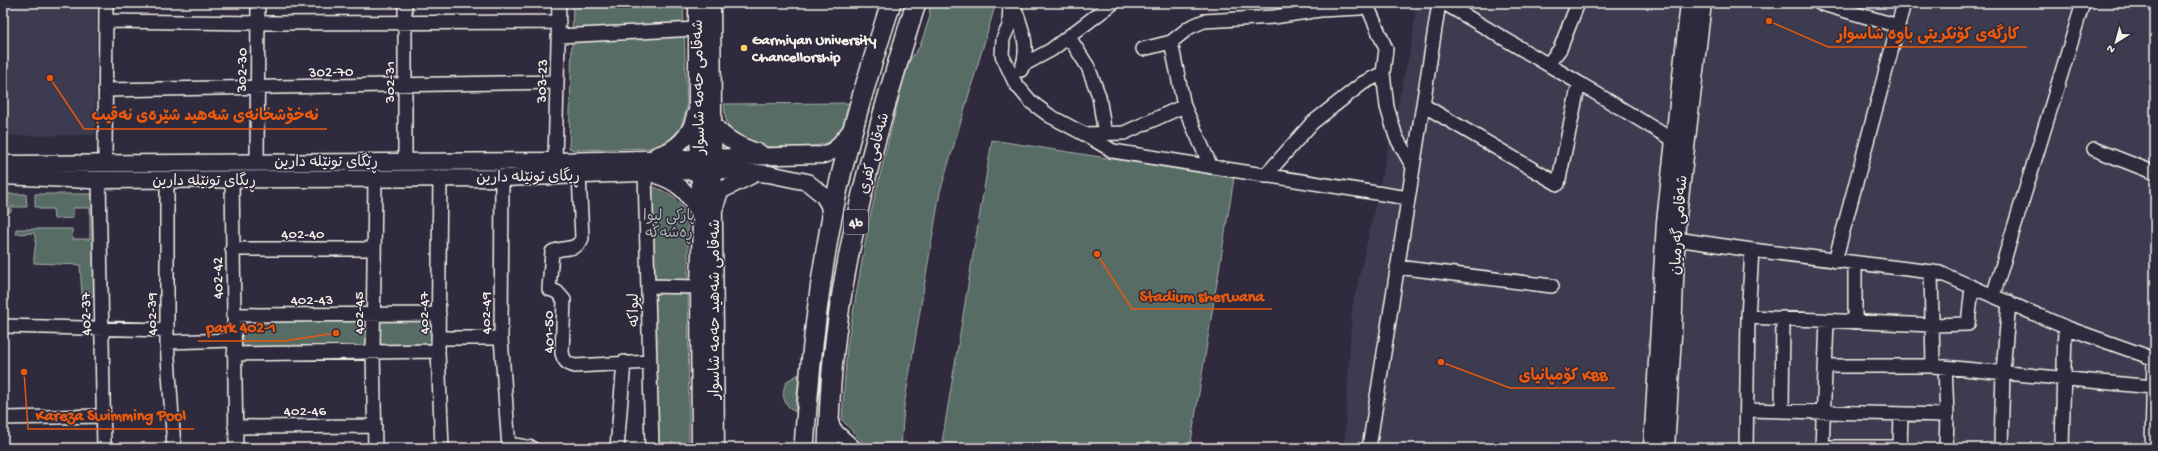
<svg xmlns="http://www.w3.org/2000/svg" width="2158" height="451" viewBox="0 0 2158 451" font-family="'Gochi Hand','Playpen Sans Arabic',sans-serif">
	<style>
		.built { fill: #3c3a50 }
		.green { fill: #586c66; stroke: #a6aea7 }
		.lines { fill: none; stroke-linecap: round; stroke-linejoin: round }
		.minor-casing { stroke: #f4f1e8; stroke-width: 16 }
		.major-casing { stroke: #f4f1e8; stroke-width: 19 }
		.highway-casing { stroke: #f4f1e8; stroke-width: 22 }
		.minor { stroke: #2f2a3d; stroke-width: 13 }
		.major { stroke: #2f2a3d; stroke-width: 16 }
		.highway { stroke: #2f2a3d; stroke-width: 19 }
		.poi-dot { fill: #ffd166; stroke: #2f2a3d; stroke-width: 1.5 }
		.labels { text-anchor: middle; stroke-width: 3; stroke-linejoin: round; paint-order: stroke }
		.shield { fill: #2f2a3d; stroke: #b9b5b5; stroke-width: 1 }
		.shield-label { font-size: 14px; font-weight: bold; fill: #f4f1e8 }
		.poi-label { font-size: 15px; font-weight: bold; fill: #f4f1e8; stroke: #2f2a3d; text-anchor: start }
		.street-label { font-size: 15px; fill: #f4f1e8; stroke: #2f2a3d }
		.park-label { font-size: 15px; fill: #aeb5ae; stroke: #2f2a3d }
		.leader { fill: none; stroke: #e8590c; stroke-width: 1.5 }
		.callout-dot { fill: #e8590c; stroke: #2f2a3d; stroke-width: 1.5 }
		.callout-label { font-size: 16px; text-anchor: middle; font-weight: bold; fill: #e8590c; stroke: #2f2a3d; stroke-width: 3; stroke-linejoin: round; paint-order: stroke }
	</style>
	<rect width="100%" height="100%" fill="#2f2a3d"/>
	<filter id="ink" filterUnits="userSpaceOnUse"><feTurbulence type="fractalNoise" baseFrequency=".025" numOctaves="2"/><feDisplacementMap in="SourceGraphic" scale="8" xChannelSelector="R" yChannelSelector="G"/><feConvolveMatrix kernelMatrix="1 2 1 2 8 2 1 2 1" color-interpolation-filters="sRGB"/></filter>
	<g filter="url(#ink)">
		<path class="built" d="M3 3H97L95 135 3 136Z
			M1416 3H2155V448H1344L1352 308 1412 41Z"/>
		<path class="green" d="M573 3H683L687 107 681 126 675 134 669 141 656 148 574 150 569 148Z
			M929 3H996L940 192 904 406 901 448 867 447 842 420 847 347 869 221 907 64 920 46 930 16Z
			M850 103C846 117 844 132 832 141 824 148 773 148 760 146 752 144 739 138 733 132 725 125 725 114 724 104Z
			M992 140 1234 178 1190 448H941Z
			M650 186C667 190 683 202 688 220L689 448H656Z
			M3 194H26L27 207H11V212H7V209L3 210Z
			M35 194H93L94 296 82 295 80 265 34 263C33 252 38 244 34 233L16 234V229H72V239H90V208H73V218L54 219 53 209H40L39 207H35Z
			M432 319V345L241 347V321Z
			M799 374 795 412C783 404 780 394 787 381Z"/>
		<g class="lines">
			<g class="minor-casing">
				<path id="minor" d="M405 3V161
					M1010 3 1009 26 1003 39 1002 55 1015 83 1031 102 1050 116 1084 134 1124 133 1184 106 1171 42
					M1013 3C1021 26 1031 47 1021 70
					M1819 3 1898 26
					M106 21 258 23 559 22
					M559 36 697 29
					M1069 37 1088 67 1099 96 1105 135
					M1143 49 1171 42 1190 27 1204 21 1274 17 1320 10 1360 8 1370 3
					M1548 64 1560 49 1578 3
					M1023 65 1051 50 1113 3
					M1383 73 1387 107 1396 137 1413 167
					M1579 83 1673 140
					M105 90 557 82
					M1423 105 1558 184 1579 83 1444 3
					M1184 106 1211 167
					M1086 135 1113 151 1408 198
					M2094 149 2155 173
					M555 161 559 3
					M257 162 258 3
					M105 163 106 3
					M645 172 652 448
					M579 175 582 238C577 252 563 246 552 252L549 289 557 292 564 300 562 353C564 361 567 364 575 366L650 362
					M1265 176 1312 123 1363 83 1383 73 1386 49 1367 5
					M440 177 438 351 442 448
					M375 178 373 353 375 448
					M502 178 501 338 509 448
					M167 179V342L174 448
					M99 180 104 448
					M232 180 236 448
					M1676 239 1752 250
					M232 249H374
					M1835 261 1904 3
					M1855 263V322
					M1397 267 1552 286
					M1931 272 1933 366 2153 387
					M648 286 699 287
					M1993 296 2083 3
					M233 315 439 314
					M1748 317 1932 325 1968 324 1972 287
					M3 326 167 330
					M439 338H501
					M167 342 234 340
					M234 354 438 351
					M1826 366H1933
					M1945 367 1947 415 1946 448
					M1748 410 1947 415
					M1782 410 1783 318
					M3 418 104 416
					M829 420 837 432 855 448
					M235 427 375 426
					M509 444 532 448
					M1822 447H1900
					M617 448 624 362
					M1369 448 1439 3
					M1746 448 1748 317 1752 250 1940 273 2065 327 2155 359
					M1822 448 1827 321
					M1900 448 1901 414
					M2001 448 2003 371 2009 302
					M2062 448 2065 327
					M2152 448 2154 358"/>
			</g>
			<g class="major-casing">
				<path id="major" d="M697 3V103L701 220 699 287 700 448
					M712 3 716 448
					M713 124C726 140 741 147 760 153
					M657 155C677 150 691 135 695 115
					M3 164 555 161 823 155 835 150 851 130
					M656 175C679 182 689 193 699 214
					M3 176 90 180 502 178 721 170 769 174 807 182 823 195 829 205 831 220
					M715 207 720 191 754 174
					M1652 448 1665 222 1689 3
					M1666 448 1673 336 1677 224 1703 3"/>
			</g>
			<g class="highway-casing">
				<path id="highway" d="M804 448C809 372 817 297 831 222 845 148 868 75 891 3
					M828 448C829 419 830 389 833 360 845 239 880 119 916 3"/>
			</g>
			<use href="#minor" class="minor"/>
			<use href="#major" class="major"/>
			<use href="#highway" class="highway"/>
		</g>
	</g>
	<circle class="poi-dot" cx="744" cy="48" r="4"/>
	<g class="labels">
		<rect class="shield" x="844" y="210" width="24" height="24" rx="3"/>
		<g class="shield-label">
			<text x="856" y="227">4b</text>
		</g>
		<g class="poi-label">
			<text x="752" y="44">Garmiyan University<tspan x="752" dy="17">Chancellorship</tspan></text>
		</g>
		<g class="street-label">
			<text transform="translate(241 70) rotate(-89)" y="5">302-30</text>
			<text transform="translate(331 71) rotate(-1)" y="5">302-70</text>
			<text transform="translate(541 81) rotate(-88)" y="5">303-23</text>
			<text transform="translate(389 82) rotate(-90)" y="5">302-31</text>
			<text transform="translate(698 87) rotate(-91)" y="5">شەقامی حەمە شاسوار</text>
			<text transform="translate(873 153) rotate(-75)" y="5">شەقامی کفری</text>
			<text x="326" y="166">ڕێگای تونێلە دارین</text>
			<text transform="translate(528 176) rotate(-1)" y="5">ڕیگای تونێلە دارین</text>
			<text x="204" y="185">ڕیگای تونێلە دارین</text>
			<text transform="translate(1678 225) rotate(-86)" y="5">شەقامی گەرمیان</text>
			<text x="303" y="238">402-40</text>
			<text transform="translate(217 278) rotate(-91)" y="5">402-42</text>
			<text x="312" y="304">402-43</text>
			<text transform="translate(714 309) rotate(-90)" y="5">شەقامی شەهید حەمە شاسوار</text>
			<text transform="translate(633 310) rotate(-91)" y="5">لیواکە</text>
			<text transform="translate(358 313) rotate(-90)" y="5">402-45</text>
			<text transform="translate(423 313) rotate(-90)" y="5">402-47</text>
			<text transform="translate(485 313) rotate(-90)" y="5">402-49</text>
			<text transform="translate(85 314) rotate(-91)" y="5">402-37</text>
			<text transform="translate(151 314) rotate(-90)" y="5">402-39</text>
			<text transform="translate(548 332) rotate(-91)" y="5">401-50</text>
			<text x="305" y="415">402-46</text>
		</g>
		<g class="park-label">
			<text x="669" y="220">پارکی لیوا<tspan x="669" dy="17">ڕەشەکە</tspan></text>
		</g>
	</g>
	<path class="leader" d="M1769 21L1828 47H2027M50 78L84 129H327M1097 254L1132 309H1272M336 333L284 341H198M1441 362L1510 388H1615M24 372L28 429H194"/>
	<g class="callout-dot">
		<circle cx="1769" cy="21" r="4"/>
		<circle cx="50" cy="78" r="4"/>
		<circle cx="1097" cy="254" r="4"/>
		<circle cx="336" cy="333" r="4"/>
		<circle cx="1441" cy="362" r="4"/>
		<circle cx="24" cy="372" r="4"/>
	</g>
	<g class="callout-label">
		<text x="1928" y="39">کارگەی کۆنکریتی باوە شاسوار</text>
		<text x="205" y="120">نەخۆشخانەی شەهید شێرەی نەقیب</text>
		<text x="1202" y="301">Stadium sherwana</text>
		<text x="241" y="332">park 402-1</text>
		<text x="1563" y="380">کۆمپانیای KBB</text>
		<text x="111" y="420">Kareza Swimming Pool</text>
	</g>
	<rect width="2158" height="451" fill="none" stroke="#2f2a3d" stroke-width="16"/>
	<rect x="8" y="8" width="2142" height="435" fill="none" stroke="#f4f1e8" stroke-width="1.5" filter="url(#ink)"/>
	<g transform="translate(2116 42) rotate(217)" stroke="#2f2a3d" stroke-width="3" paint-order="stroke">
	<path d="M0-3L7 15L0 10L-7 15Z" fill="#f4f1e8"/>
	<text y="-6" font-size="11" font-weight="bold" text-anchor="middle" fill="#f4f1e8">N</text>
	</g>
</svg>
